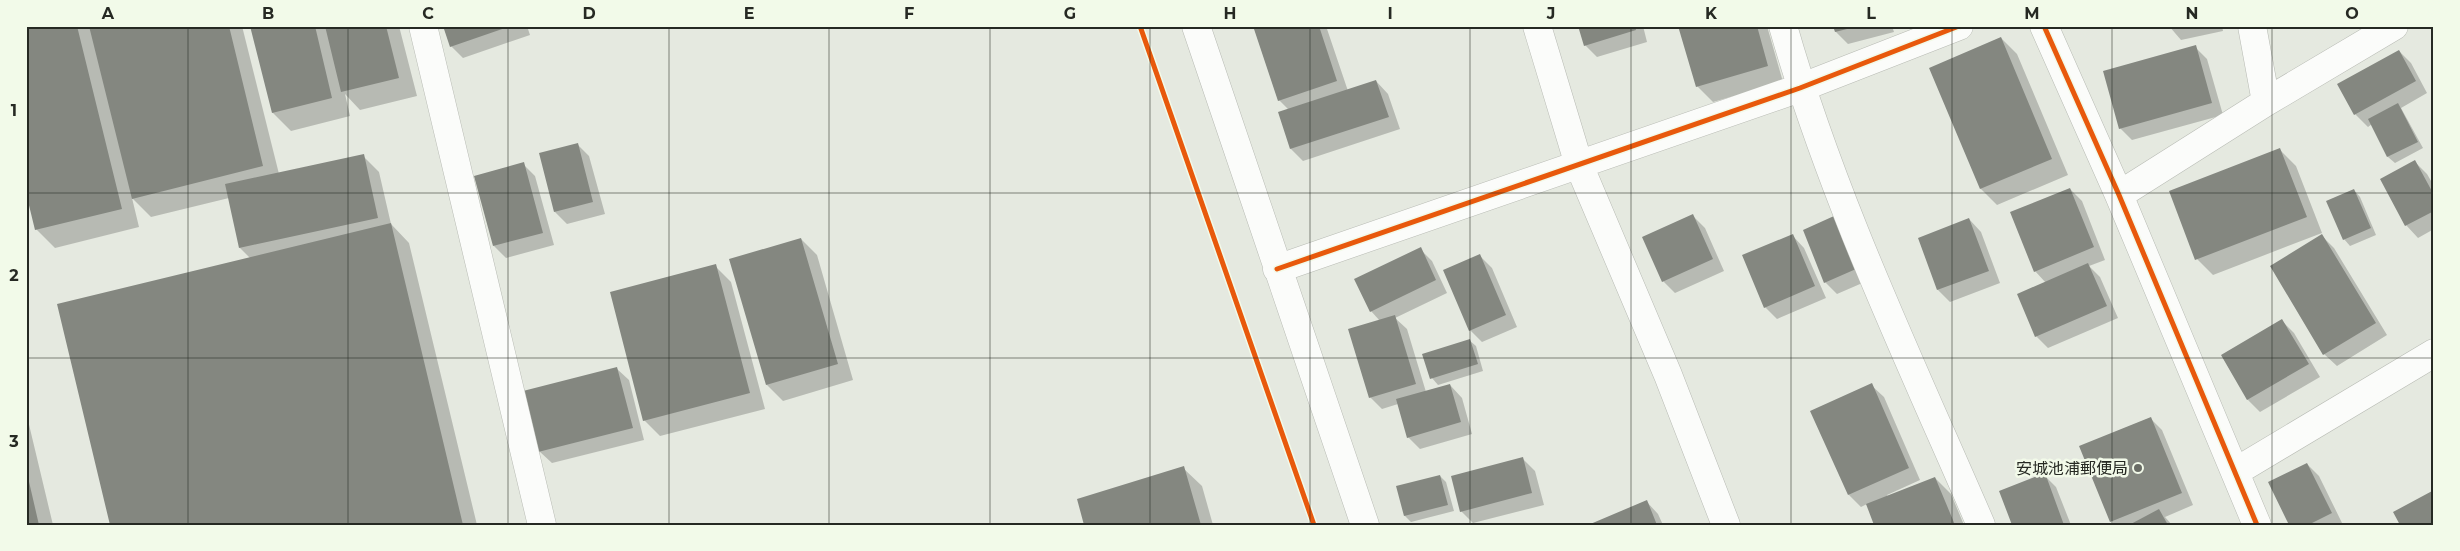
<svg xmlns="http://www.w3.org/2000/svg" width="2460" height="551" viewBox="0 0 2460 551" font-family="Montserrat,'Noto Sans JP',sans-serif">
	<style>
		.shadow { fill: #0003 }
		.building { fill: #848780 }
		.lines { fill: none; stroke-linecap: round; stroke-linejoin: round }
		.minor-casing { stroke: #b8bbb4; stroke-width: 29 }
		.minor { stroke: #fbfcfa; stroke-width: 28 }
		.cycleway-casing { stroke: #f2fae9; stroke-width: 8 }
		.cycleway { stroke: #e8590c; stroke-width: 5 }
		.grid { fill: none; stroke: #262923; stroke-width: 1; stroke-opacity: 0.55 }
		.poi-dot { fill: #696c65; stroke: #f2fae9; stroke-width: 2 }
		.labels { text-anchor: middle; stroke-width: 5; stroke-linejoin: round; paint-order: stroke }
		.poi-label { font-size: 16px; fill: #262923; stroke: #f2fae9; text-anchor: end }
		.neatline { fill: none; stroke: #262923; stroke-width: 2 }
		.grid-label { font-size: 16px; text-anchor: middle; font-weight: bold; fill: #262923 }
	</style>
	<rect width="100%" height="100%" fill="#e5e9e0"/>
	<path class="shadow" d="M26 26H242L279 174 363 156 379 172 391 224 409 243 477 525H111L250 258 240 248 229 198 151 217 132 198 139 227 55 248 36 229Z
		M252 26H399L417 96 360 110 345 94 350 116 291 131 273 113Z
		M444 26H527L530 35 463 58 451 46Z
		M1255 26H1326L1348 91 1376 81 1388 94 1400 129 1303 161 1291 149 1289 110 1279 100Z
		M1580 26H1643L1647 42 1597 57 1585 45Z
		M1679 26H1767L1783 82 1713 102 1697 86Z
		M1834 26H1892L1894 32 1848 44 1836 32Z
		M2169 26H2222L2223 31 2181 40Z
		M2001 38 2017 54 2068 175 1997 205 1981 189 1931 68Z
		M2195 47 2207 59 2223 115 2132 140 2120 128Z
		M2399 51 2411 63 2427 93 2401 108 2423 148 2395 163 2388 157 2372 124 2368 127 2355 114 2339 84Z
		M577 144 589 156 605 214 567 224 555 212Z
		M2280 150 2296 166 2322 233 2213 275 2197 259Z
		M2415 162 2427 174 2434 186V229L2418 238 2406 225Z
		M523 164 535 176 554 245 506 258 494 246Z
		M2070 189 2082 201 2105 260 2089 266 2100 277 2118 318 2048 348 2036 336 2046 283 2035 271Z
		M2354 190 2360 197 2376 235 2350 246 2344 239Z
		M1693 216 1705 228 1724 271 1675 293 1663 281Z
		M1834 218 1867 281 1837 294 1825 282Z
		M1969 219 1981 232 2000 283 1950 302 1938 290 1919 239Z
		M1792 235 1804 248 1826 298 1777 319 1765 307Z
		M2322 236 2334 248 2387 335 2337 366 2324 354Z
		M801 239 817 255 853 380 783 401 767 385Z
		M1420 249 1432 261 1447 293 1395 318 1407 329 1426 392 1450 385 1462 398 1472 434 1420 449 1408 437 1398 404 1382 409 1370 397 1380 321 1371 311Z
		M1480 256 1492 268 1517 327 1482 342 1470 330Z
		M715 266 731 282 765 409 660 436 644 420Z
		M2282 321 2294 333 2320 377 2260 412 2248 400 2222 356Z
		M1469 340 1476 346 1483 371 1438 385 1432 378Z
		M616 368 629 380 644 440 552 463 539 451Z
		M1871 385 1884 397 1920 480 1887 495 1888 497 1935 478 1951 494 1964 525H1876L1867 504 1861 507 1849 495Z
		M26 412 53 525H26Z
		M2150 418 2162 430 2193 505 2165 517 2172 525H2114L2081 446Z
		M1523 459 1535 471 1544 505 1473 523 1461 511Z
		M2307 464 2319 476 2343 525H2290Z
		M1183 468 1202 486 1213 525H1086Z
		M2044 475 2056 487 2071 525H2013Z
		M1440 476 1446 482 1454 511 1411 522 1405 516 1398 487Z
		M1646 501 1658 514 1663 525H1591Z"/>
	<path class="building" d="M26 26H77L122 209 35 230 26 193Z
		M89 26H229L263 166 132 199Z
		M250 26H315L332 98 272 113Z
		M325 26H386L399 78 341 92Z
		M443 26H508V27L450 47Z
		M1253 26H1319L1337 81 1278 101Z
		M1578 26H1635L1636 30 1584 46Z
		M1678 26H1757L1768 66 1696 87Z
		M1833 26H1855V27L1835 32Z
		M2001 37 2052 159 1980 189 1929 68Z
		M2196 45 2212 103 2119 129 2103 71Z
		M2399 50 2416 81 2354 115 2337 84Z
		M1376 80 1389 117 1290 149 1278 112Z
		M2398 103 2418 142 2387 157 2368 119Z
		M578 143 593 202 554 212 539 153Z
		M2280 148 2307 217 2195 260 2169 191Z
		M364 154 378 218 239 248 225 184Z
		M2415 160 2434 195V211L2405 226 2380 179Z
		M524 162 543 233 493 246 474 176Z
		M2070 188 2094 247 2034 272 2010 212Z
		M2354 189 2371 228 2343 240 2326 201Z
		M1693 214 1713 259 1662 282 1642 237Z
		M1834 216 1856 269 1824 283 1803 230Z
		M1969 218 1989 271 1937 290 1918 238Z
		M391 223 463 525H110L57 304Z
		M1793 234 1815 286 1764 308 1742 255Z
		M2322 234 2376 323 2323 355 2270 266Z
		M801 238 838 364 766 385 729 259Z
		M1421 247 1436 280 1370 312 1354 279Z
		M1480 254 1506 315 1469 331 1443 270Z
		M2088 263 2107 306 2035 337 2017 294Z
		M716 264 750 393 643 421 610 292Z
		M1395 315 1416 384 1369 398 1348 329Z
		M2282 319 2309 364 2247 400 2221 355Z
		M1470 339 1478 364 1430 379 1422 354Z
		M617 367 633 428 538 452 523 391Z
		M1872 383 1909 468 1848 495 1810 411Z
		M1450 384 1461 422 1407 438 1396 399Z
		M2151 417 2182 493 2110 522 2079 446Z
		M1523 457 1532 493 1460 512 1451 476Z
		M2307 463 2332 513 2308 525H2289L2268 482Z
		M1184 466 1201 525H1084L1077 499Z
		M26 473H27L39 525H26Z
		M2045 473 2064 525H2012L1999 491Z
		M1440 475 1448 505 1404 516 1396 486Z
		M1935 477 1955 525H1874L1866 504Z
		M2434 490V525H2400L2393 512Z
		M1647 500 1657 525H1588Z
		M2159 509 2168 525H2129Z"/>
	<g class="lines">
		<g class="minor-casing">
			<path id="minor" d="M423 26 542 525
				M1196 26 1365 525
				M1537 26 1579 165 1668 375 1726 525
				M1783 26C1832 198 1910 361 1981 525
				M2044 26 2119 195 2257 525
				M2252 26 2266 102
				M2119 195 2266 102 2394 26
				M1277 269 1800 88 1959 26
				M2235 472 2434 353"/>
		</g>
		<use href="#minor" class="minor"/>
		<g class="cycleway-casing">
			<path id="cycleway" d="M1140 26 1314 525
				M2044 26 2119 195 2257 525
				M1277 269 1800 88 1959 26"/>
		</g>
		<use href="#cycleway" class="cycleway"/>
	</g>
	<path class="grid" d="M188 26V525M348 26V525M508 26V525M669 26V525M829 26V525M990 26V525M1150 26V525M1310 26V525M1470 26V525M1631 26V525M1791 26V525M1952 26V525M2112 26V525M2272 26V525M26 193H2434M26 358H2434"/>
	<circle class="poi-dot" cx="2138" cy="468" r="5"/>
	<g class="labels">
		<g class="poi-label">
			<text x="2128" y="474">安城池浦郵便局</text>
		</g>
	</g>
	<rect width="2460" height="551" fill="none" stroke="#f2fae9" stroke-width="55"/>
	<rect x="28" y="28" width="2404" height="496" class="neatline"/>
	<g class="grid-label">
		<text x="108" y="19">A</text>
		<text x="268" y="19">B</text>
		<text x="428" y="19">C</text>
		<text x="589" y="19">D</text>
		<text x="749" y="19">E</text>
		<text x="909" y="19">F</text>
		<text x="1070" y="19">G</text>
		<text x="1230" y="19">H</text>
		<text x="1390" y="19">I</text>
		<text x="1551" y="19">J</text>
		<text x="1711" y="19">K</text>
		<text x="1871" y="19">L</text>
		<text x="2032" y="19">M</text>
		<text x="2192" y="19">N</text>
		<text x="2352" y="19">O</text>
		<text x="14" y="116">1</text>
		<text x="14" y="281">2</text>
		<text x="14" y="447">3</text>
	</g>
</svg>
